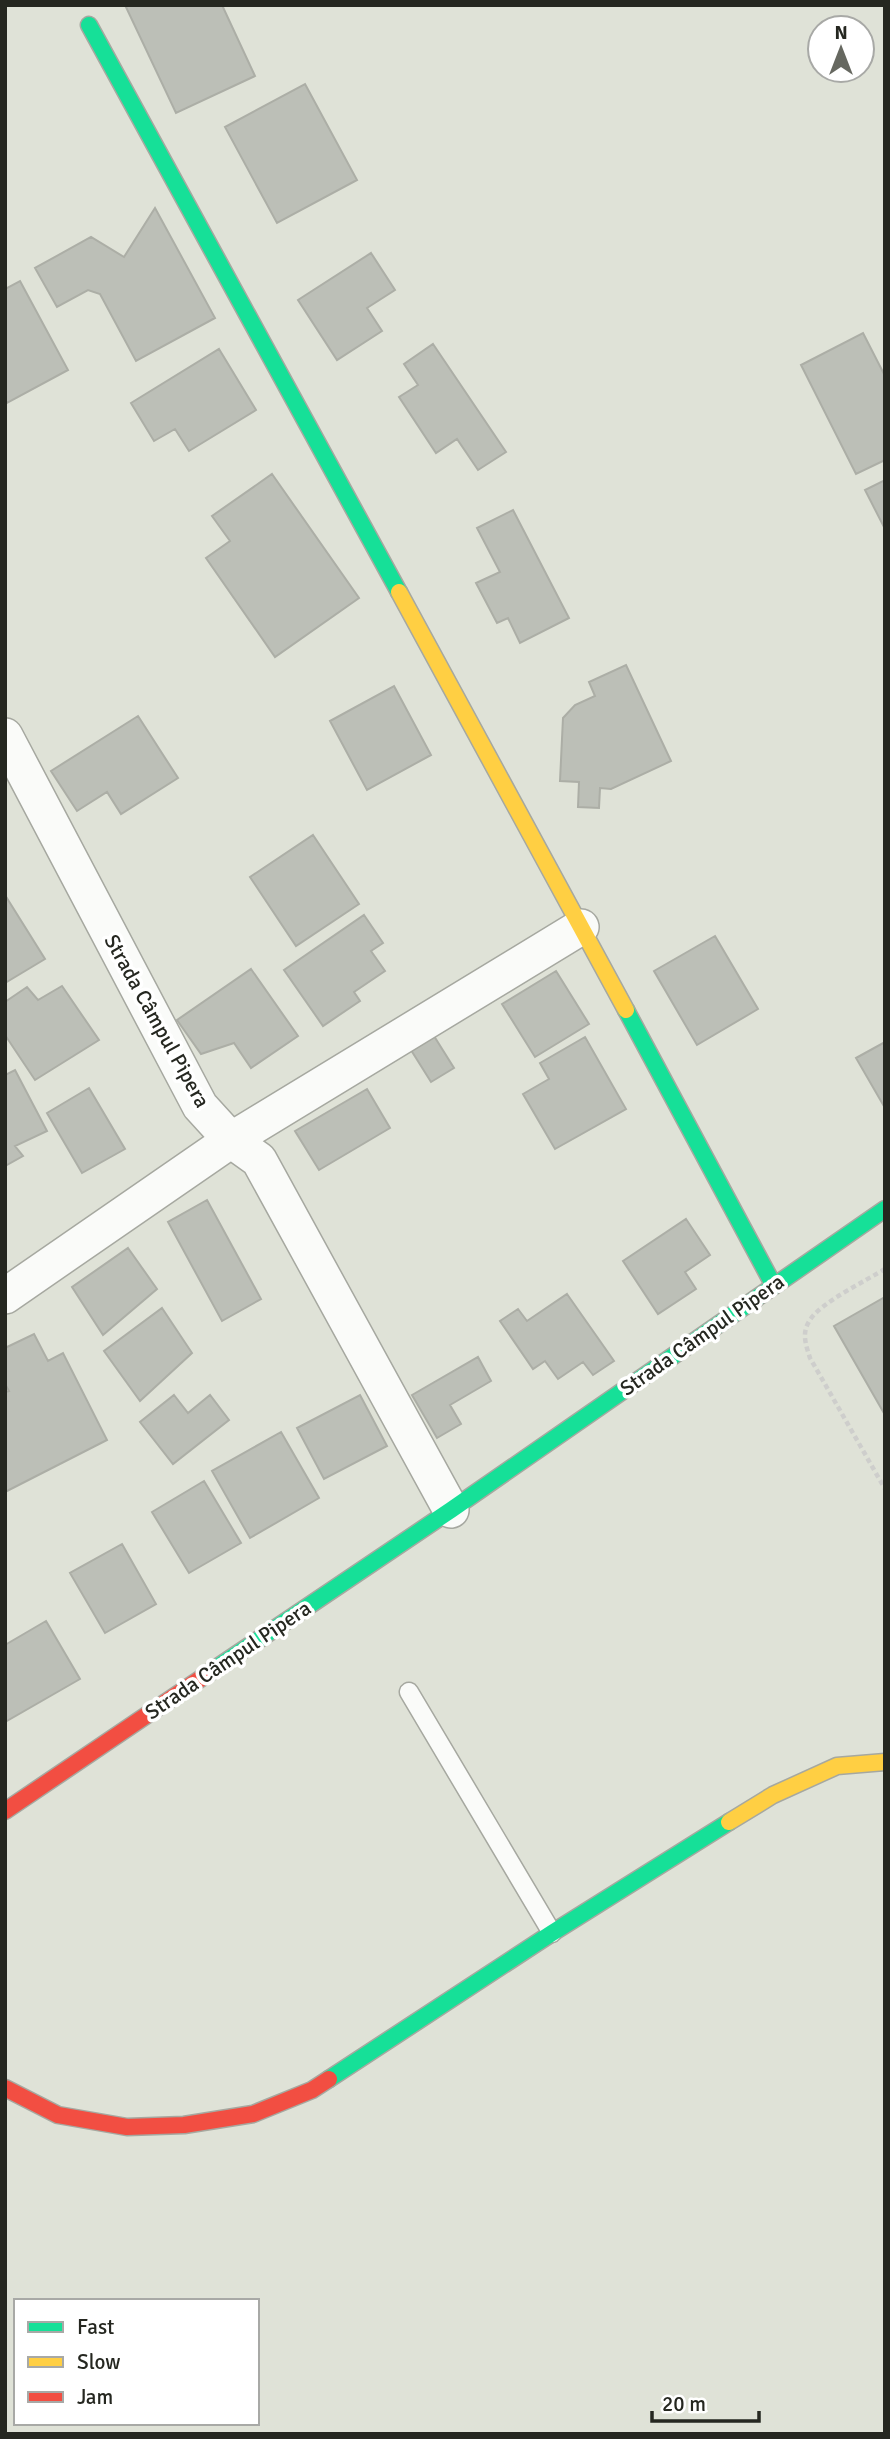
<svg xmlns="http://www.w3.org/2000/svg" width="890" height="2439" viewBox="0 0 890 2439" font-family="Signika,sans-serif">
	<style>
		.building { fill: #bcbfb7; stroke: #acaea6; stroke-width: 2 }
		.lines { fill: none; stroke-linecap: round; stroke-linejoin: round }
		.lane-casing { stroke: #a6a8a0; stroke-width: 21 }
		.street-casing { stroke: #a6a8a0; stroke-width: 38 }
		.fast-casing { stroke: #a6a8a0; stroke-width: 19 }
		.slow-casing { stroke: #a6a8a0; stroke-width: 19 }
		.jam-casing { stroke: #a6a8a0; stroke-width: 19 }
		.path { stroke: #cececc; stroke-width: 4.5; stroke-dasharray: 5 3.5; stroke-linecap: butt }
		.lane { stroke: #fafbf9; stroke-width: 18 }
		.street { stroke: #fafbf9; stroke-width: 35 }
		.fast { stroke: #16e098; stroke-width: 16 }
		.slow { stroke: #ffcf43; stroke-width: 16 }
		.jam { stroke: #f24e42; stroke-width: 16 }
		.labels { text-anchor: middle; stroke-width: 7; stroke-linejoin: round; paint-order: stroke }
		.street-label { font-size: 21px; fill: #252720; stroke: #fff }
	</style>
	<rect width="100%" height="100%" fill="#dfe2d7"/>
	<path class="building" d="M125 5H222L255 76 176 113Z
		M305 84 357 180 277 223 225 127Z
		M155 208 215 318 136 361 100 294 88 290 57 307 35 268 91 237 124 257Z
		M371 253 395 290 367 308 382 331 337 360 298 300Z
		M20 281 68 370 7 403 5 399V289Z
		M863 333 885 376V460L856 474 801 365Z
		M433 344 506 452 478 470 457 439 436 453 399 397 418 385 404 364Z
		M219 349 256 410 189 451 175 429 154 441 131 403Z
		M272 474 359 598 275 657 206 558 230 541 212 516Z
		M885 480V529L865 490Z
		M513 510 569 618 520 643 508 618 497 623 476 583 500 572 477 528Z
		M626 665 671 761 611 789 600 788 599 808 578 807 579 782 560 781 563 718 575 705 595 696 589 682Z
		M394 686 431 755 367 790 330 721Z
		M138 716 178 778 121 814 107 792 77 811 51 771Z
		M313 835 359 904 296 946 250 877Z
		M5 895 45 959 5 983Z
		M364 915 383 943 371 951 385 971 354 992 360 1001 323 1026 284 970Z
		M715 936 758 1009 697 1045 654 971Z
		M251 969 298 1036 251 1068 234 1043 201 1054 177 1020Z
		M556 971 589 1024 535 1057 502 1004Z
		M62 986 99 1040 35 1080 5 1035V1002L27 987 38 1000Z
		M434 1036 454 1068 431 1082 411 1050Z
		M585 1037 626 1109 555 1149 523 1094 549 1079 540 1063Z
		M885 1042V1108L856 1058Z
		M15 1070 47 1131 15 1146 23 1156 5 1166V1075Z
		M89 1088 125 1149 82 1173 47 1113Z
		M367 1089 390 1128 319 1170 295 1131Z
		M207 1200 261 1299 222 1321 168 1222Z
		M686 1219 710 1255 685 1272 696 1289 658 1314 623 1261Z
		M128 1248 157 1289 103 1335 72 1287Z
		M567 1294 614 1361 593 1375 583 1362 558 1379 545 1361 533 1369 500 1321 518 1309 527 1321Z
		M885 1297V1415L834 1326Z
		M162 1308 192 1353 140 1401 104 1351Z
		M34 1334 48 1361 63 1353 107 1440 5 1492V1392L9 1391 5 1384V1348Z
		M478 1357 491 1381 450 1405 461 1424 437 1438 412 1395Z
		M174 1395 188 1413 210 1395 229 1420 173 1464 140 1422Z
		M360 1395 387 1446 324 1479 297 1428Z
		M281 1432 319 1498 250 1538 212 1471Z
		M204 1481 241 1543 189 1573 152 1512Z
		M122 1544 156 1604 105 1633 70 1573Z
		M46 1621 80 1679 5 1722V1645Z"/>
	<g class="lines">
		<g class="lane-casing">
			<path id="lane" d="M409 1692 552 1933"/>
		</g>
		<g class="street-casing">
			<path id="street" d="M5 736 200 1106 231 1140 259 1160 451 1510
				M5 1296 231 1140 581 927"/>
		</g>
		<g class="fast-casing">
			<path id="fast" d="M89 25 399 592
				M626 1010 774 1286
				M206 1675 451 1510 885 1209
				M329 2079 552 1933 729 1822"/>
		</g>
		<g class="slow-casing">
			<path id="slow" d="M399 592 626 1010
				M729 1822 773 1795 837 1766 885 1762"/>
		</g>
		<g class="jam-casing">
			<path id="jam" d="M5 1811 206 1675
				M5 2088 58 2115 127 2127 184 2125 253 2114 312 2090 329 2079"/>
		</g>
		<path class="path" d="M885 1269C867 1280 820 1303 810 1320 801 1333 806 1345 810 1358L885 1489"/>
		<use href="#lane" class="lane"/>
		<use href="#street" class="street"/>
		<use href="#fast" class="fast"/>
		<use href="#slow" class="slow"/>
		<use href="#jam" class="jam"/>
	</g>
	<g class="labels">
		<g class="street-label">
			<text transform="translate(157 1021) rotate(61)" y="7">Strada Câmpul Pipera</text>
			<text transform="translate(702 1335) rotate(-35)" y="7">Strada Câmpul Pipera</text>
			<text transform="translate(228 1660) rotate(-34)" y="7">Strada Câmpul Pipera</text>
		</g>
	</g>
	<rect width="890" height="2439" fill="none" stroke="#252720" stroke-width="14"/>
	<rect x="14" y="2299" width="245" height="126" fill="#ffffff" stroke="#a8a9a6" stroke-width="2"/>
	<rect x="28" y="2322" width="35" height="10" fill="#16e098" stroke="#a8a9a6" stroke-width="2"/>
	<text x="77" y="2334" font-size="21" fill="#252720">Fast</text>
	<rect x="28" y="2357" width="35" height="10" fill="#ffcf43" stroke="#a8a9a6" stroke-width="2"/>
	<text x="77" y="2369" font-size="21" fill="#252720">Slow</text>
	<rect x="28" y="2392" width="35" height="10" fill="#f24e42" stroke="#a8a9a6" stroke-width="2"/>
	<text x="77" y="2404" font-size="21" fill="#252720">Jam</text>
	<g transform="translate(841 49)"><circle r="33" fill="#ffffff" stroke="#a8a9a6" stroke-width="2"/>
	<path d="M0-5L12 26L0 18L-12 26Z" fill="#666860"/>
	<text y="-10" font-size="19" font-weight="bold" text-anchor="middle" fill="#252720">N</text>
	</g>
	<path d="M652 2411v10h107v-10" fill="none" stroke="#252720" stroke-width="3.5"/>
	<text x="662" y="2411" font-size="21" fill="#252720" stroke="#ffffff" stroke-width="5" paint-order="stroke">20 m</text>
</svg>
